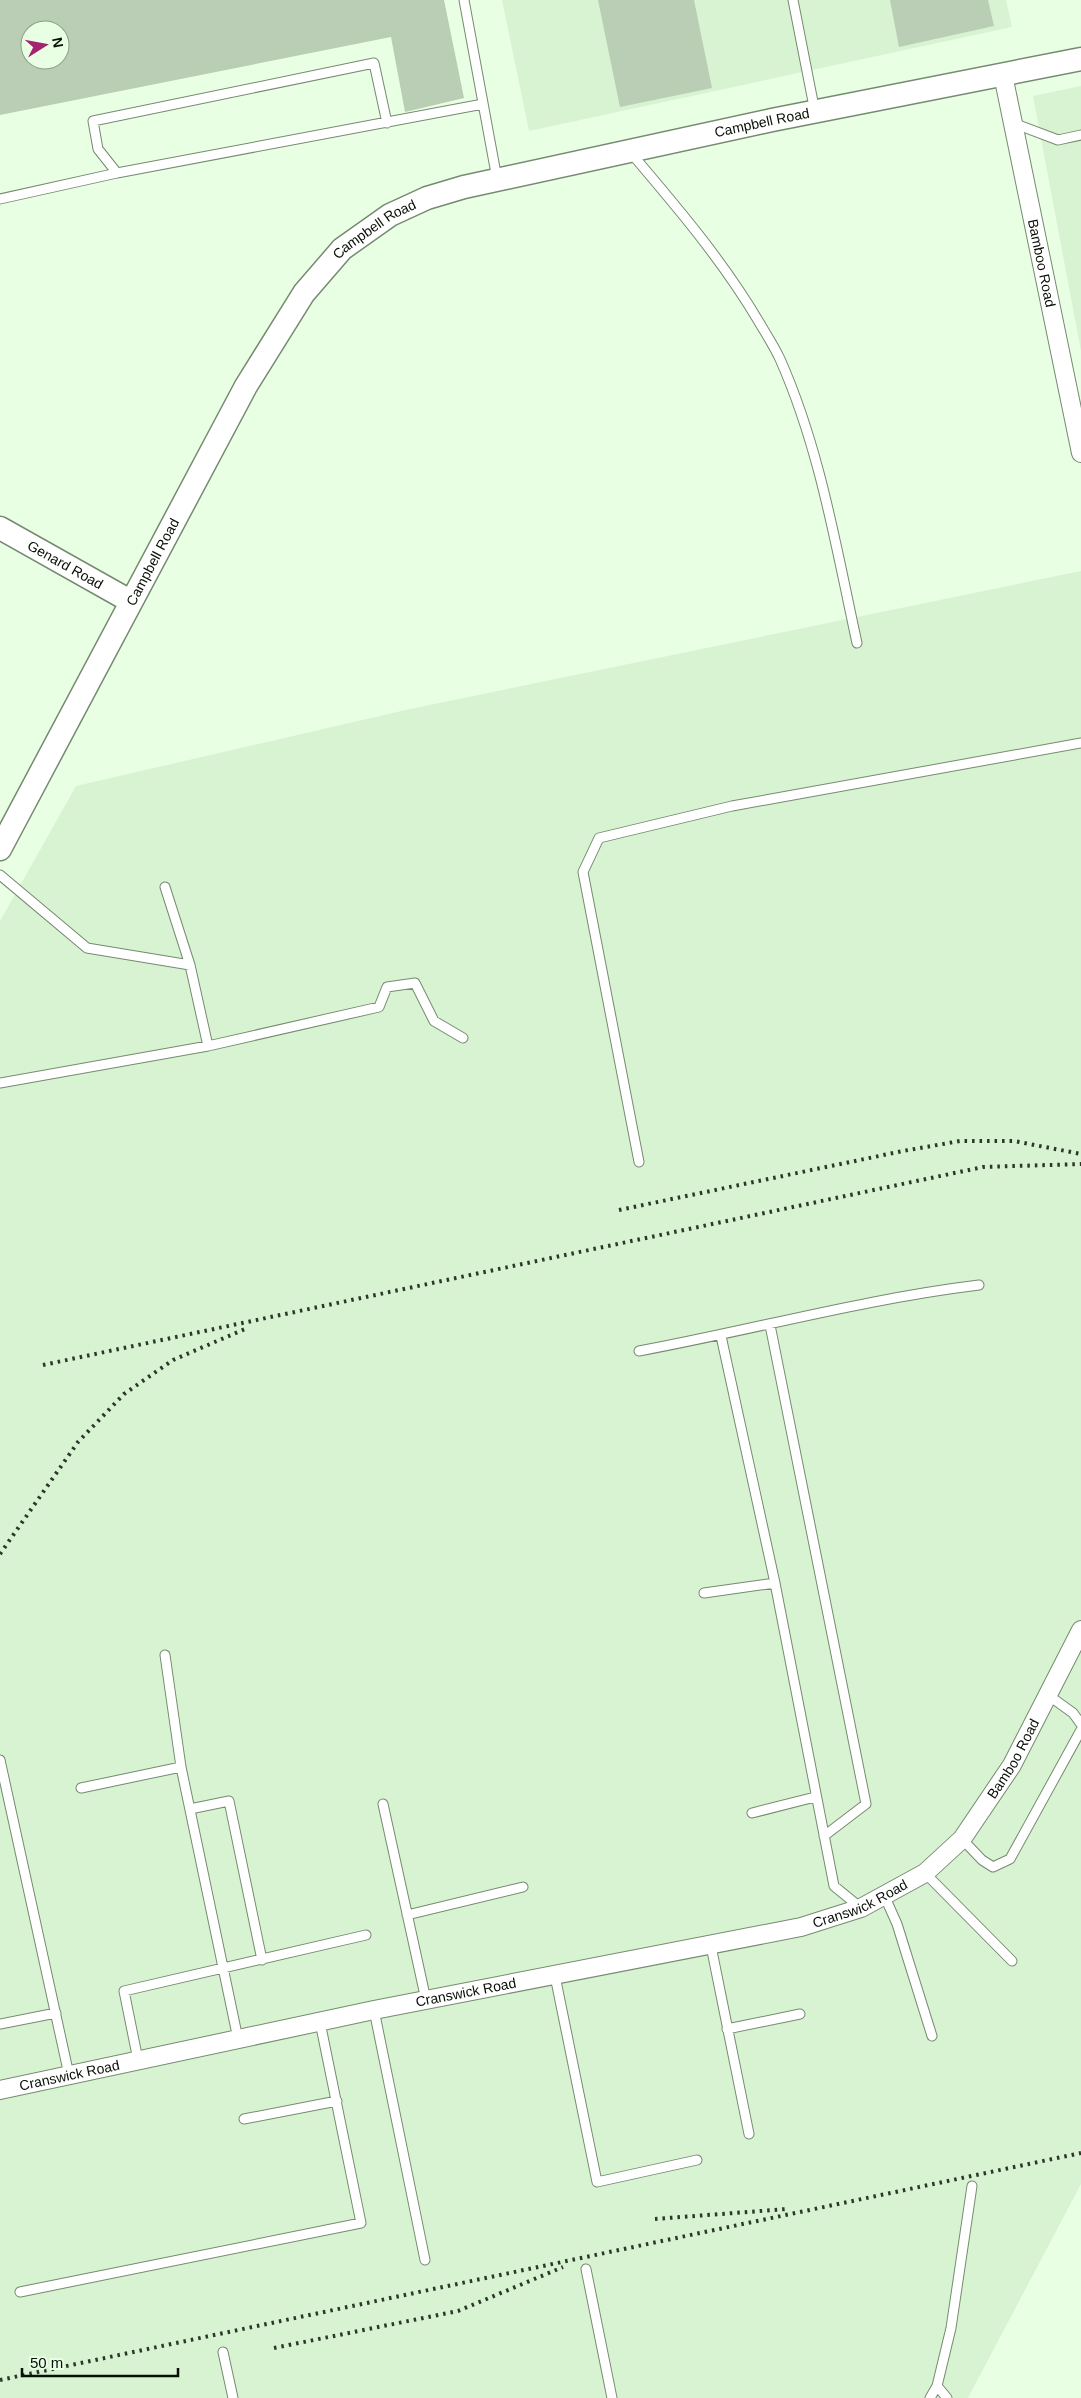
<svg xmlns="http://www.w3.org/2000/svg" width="1081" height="2398" viewBox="0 0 1081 2398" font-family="Helvetica,sans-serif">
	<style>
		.built { fill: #d8f3d1 }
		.building { fill: #b9ceb4; fill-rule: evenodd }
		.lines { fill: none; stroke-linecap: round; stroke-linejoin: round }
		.service-casing { stroke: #768a71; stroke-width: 11 }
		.minor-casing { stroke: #768a71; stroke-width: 20 }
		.tertiary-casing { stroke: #768a71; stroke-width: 25 }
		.service { stroke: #fff; stroke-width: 9 }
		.minor { stroke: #fff; stroke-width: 18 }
		.tertiary { stroke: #fff; stroke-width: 22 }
		.rail { stroke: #2c362a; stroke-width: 4; stroke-dasharray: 2.5 5; stroke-linecap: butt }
		.labels { text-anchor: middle; stroke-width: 4; stroke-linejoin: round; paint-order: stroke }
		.street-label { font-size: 14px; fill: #080f06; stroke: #e8ffe3 }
	</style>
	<rect width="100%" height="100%" fill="#e8ffe3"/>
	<path class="built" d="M502 0H1006L1012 27 529 131Z
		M1081 86V351L1033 96Z
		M1081 571V2184L968 2398H0V921L76 786 410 709Z"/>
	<path class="building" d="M0 0H444L464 98 405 112 391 37 0 115ZM30 30H60V60H30Z
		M598 0H694L712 88 620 107Z
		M890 0H988L994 26 899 47Z"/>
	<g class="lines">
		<g class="service-casing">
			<path id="service" d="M464 0 497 179
				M793 0 815 112
				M387 123 374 63 93 121 98 149 117 173 483 104
				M1013 123 1058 140 1081 135
				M631 153C677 207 723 261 759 322 766 334 774 346 780 359 820 449 836 547 857 643
				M0 199 117 173
				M0 875 87 948 190 965
				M165 887 190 965 208 1046
				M0 1083 208 1046 379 1007 387 987 415 983 434 1021 463 1038
				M639 1162 583 872 599 838 732 806 1081 743
				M770 1325 866 1804 824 1836
				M721 1336 775 1583 834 1886 861 1908
				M639 1351C752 1330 864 1299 979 1285
				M704 1593 775 1583
				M165 1655 181 1767 238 2039
				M1048 1695 1073 1713 1081 1724
				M0 1760 69 2075
				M81 1788 181 1767
				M383 1804 426 2000
				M190 1809 229 1801 262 1960
				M752 1813 815 1797
				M962 1839 982 1860 993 1867 1010 1859 1081 1730
				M925 1873 1012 1961
				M884 1895 897 1924 932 2036
				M407 1915 523 1887
				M711 1946 749 2134
				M555 1976 597 2182 697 2160
				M374 2010 425 2260
				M0 2024 56 2013
				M727 2029 800 2014
				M138 2060 124 1991 366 1935
				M244 2119 337 2101
				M586 2269 612 2398
				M20 2292 361 2223 320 2022
				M223 2352 233 2398
				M930 2398 937 2386
				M947 2398 937 2386 951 2328 972 2186"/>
		</g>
		<g class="minor-casing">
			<g id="minor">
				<path id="s1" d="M1003 75 1081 453"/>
				<path id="s2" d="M0 2090 374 2010 801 1927 861 1908 925 1873 962 1839 1012 1765 1081 1630"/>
			</g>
		</g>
		<g class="tertiary-casing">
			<g id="tertiary">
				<path id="s3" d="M0 528 130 601"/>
				<path id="s4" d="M0 849 246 386 304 293 342 249 390 215 427 198 464 187 772 120 1081 59"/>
			</g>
		</g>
		<use href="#service" class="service"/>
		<use href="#minor" class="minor"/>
		<use href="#tertiary" class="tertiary"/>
		<path class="rail" d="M619 1210 903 1151 960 1141H1014L1081 1154
			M43 1365 983 1167 1081 1164
			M0 1554 78 1442 124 1394 173 1360 245 1329
			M655 2219 787 2209
			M274 2348 458 2311 563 2267
			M0 2380 1081 2153"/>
	</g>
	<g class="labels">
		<g class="street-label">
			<text dy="5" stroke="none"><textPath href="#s4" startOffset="1135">Campbell Road</textPath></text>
			<text dy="5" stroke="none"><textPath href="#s4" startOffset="730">Campbell Road</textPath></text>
			<text dy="5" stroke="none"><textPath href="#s1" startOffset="192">Bamboo Road</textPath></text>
			<text dy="5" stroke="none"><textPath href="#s4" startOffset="325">Campbell Road</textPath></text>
			<text dy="5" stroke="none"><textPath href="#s3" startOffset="75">Genard Road</textPath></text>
			<text dy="5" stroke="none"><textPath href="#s2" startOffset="1099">Bamboo Road</textPath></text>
			<text dy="5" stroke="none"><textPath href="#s2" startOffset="881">Cranswick Road</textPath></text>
			<text dy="5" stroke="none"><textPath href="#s2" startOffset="476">Cranswick Road</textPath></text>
			<text dy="5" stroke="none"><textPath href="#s2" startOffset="71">Cranswick Road</textPath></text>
		</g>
	</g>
	<g transform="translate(45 45) rotate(79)"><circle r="24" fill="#e8ffe3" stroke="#8e9f8b"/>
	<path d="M0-4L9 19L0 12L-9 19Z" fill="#a52270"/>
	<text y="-8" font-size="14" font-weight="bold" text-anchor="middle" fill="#080f06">N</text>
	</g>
	<path d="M22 2368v8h156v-8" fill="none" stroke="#080f06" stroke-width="2.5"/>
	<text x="30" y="2368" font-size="15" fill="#080f06" stroke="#e8ffe3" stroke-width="4" paint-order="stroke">50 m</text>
</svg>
